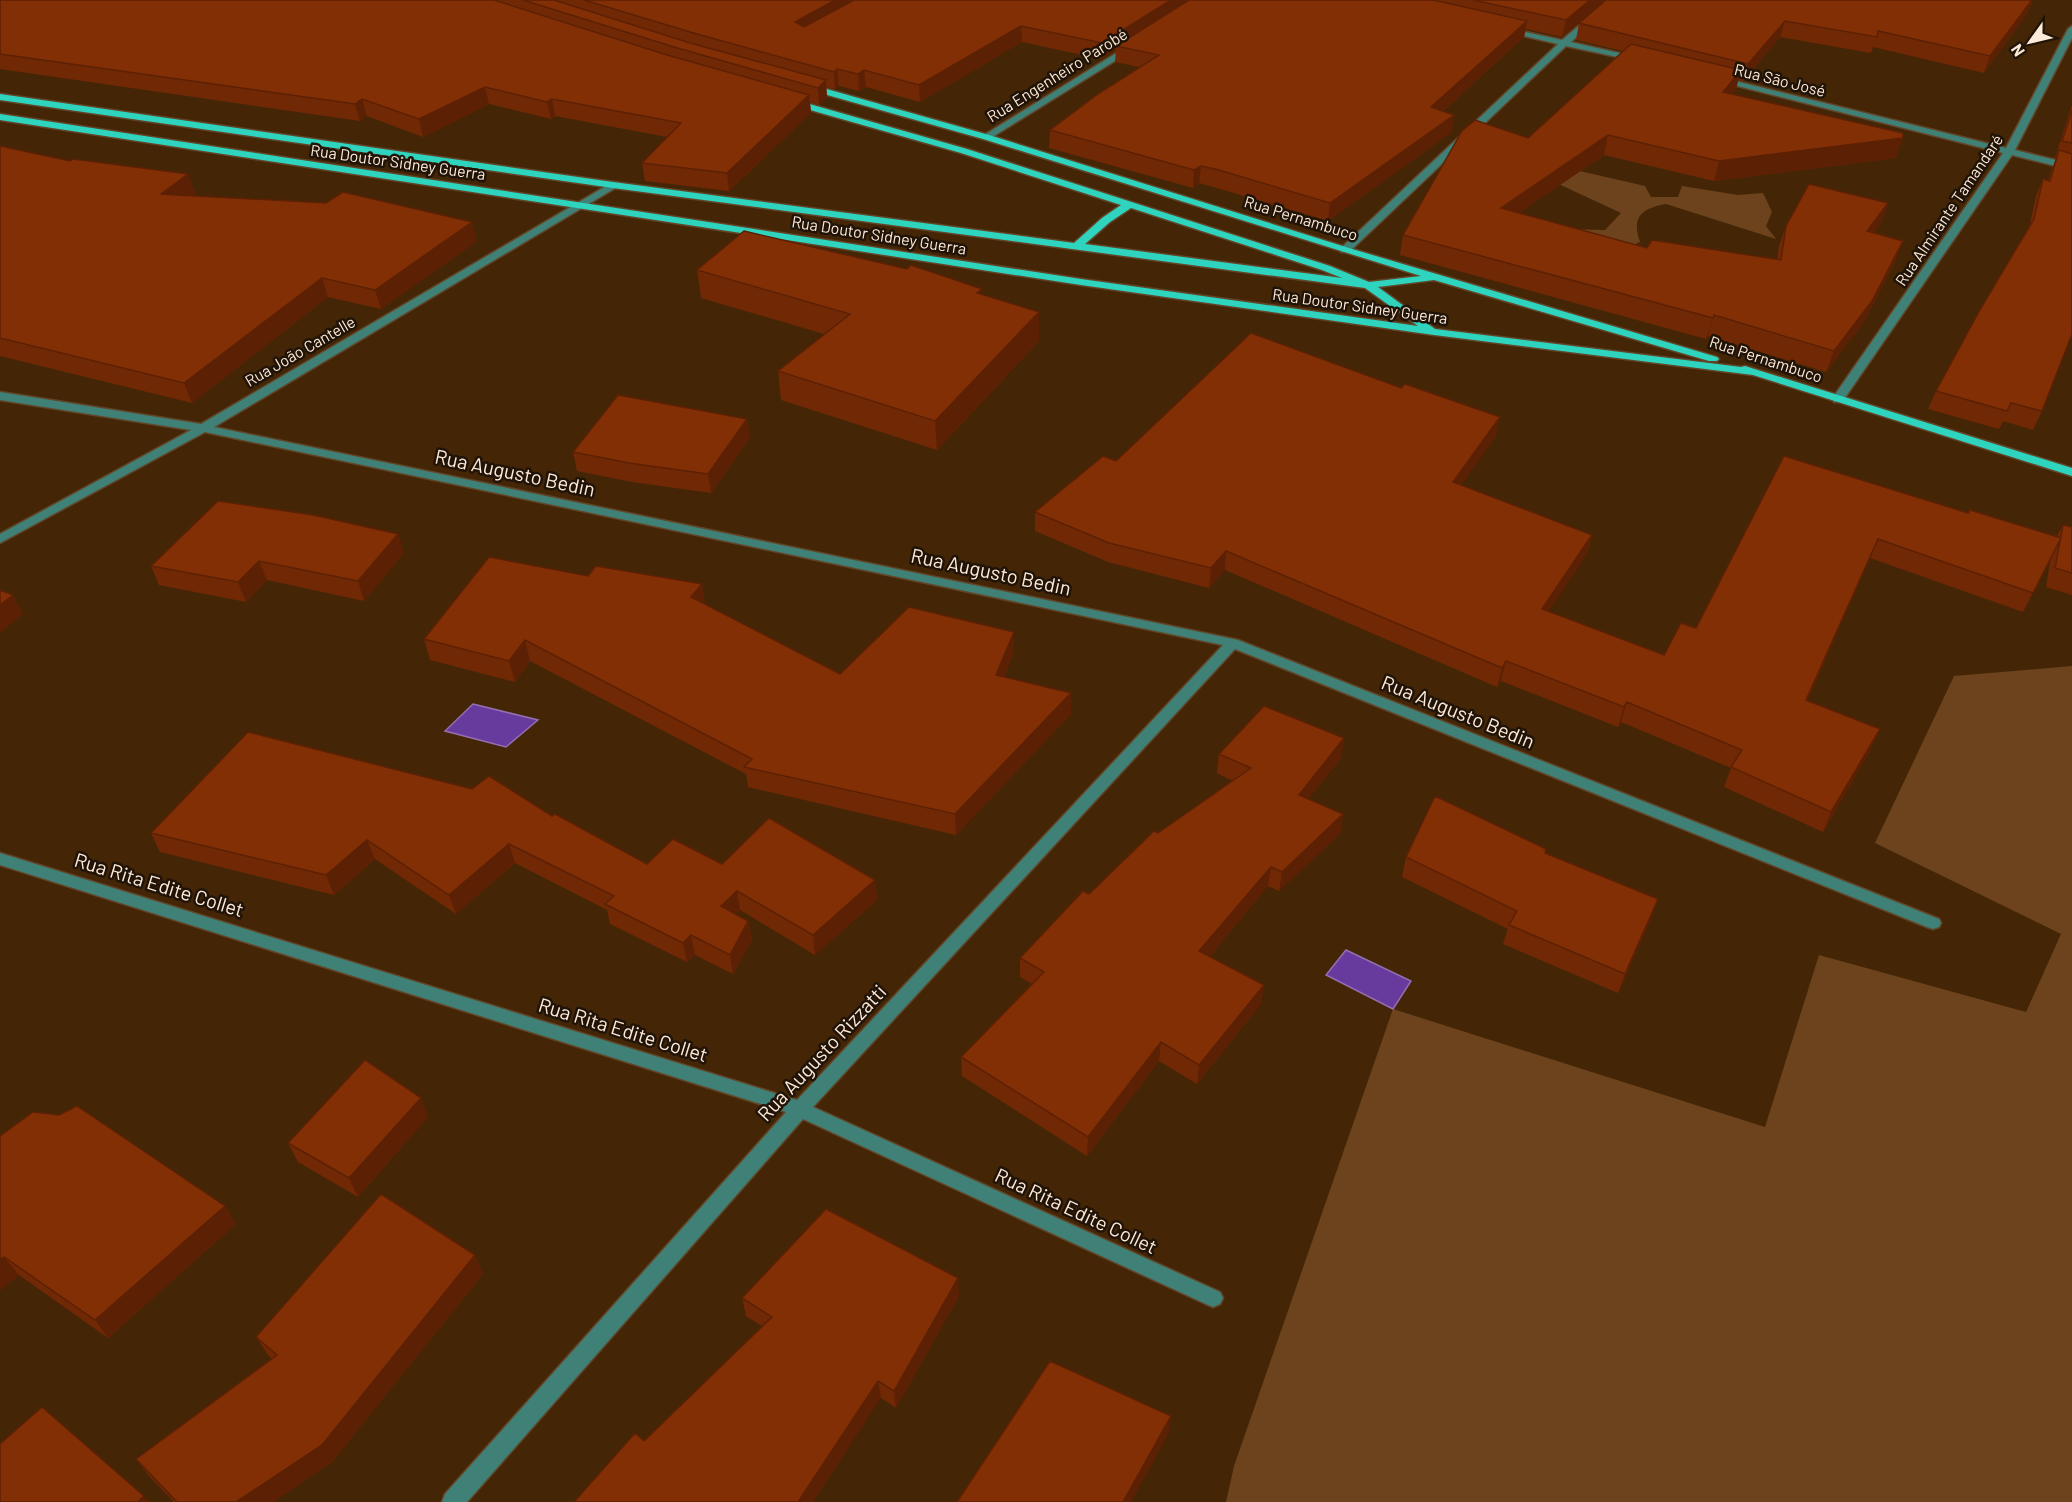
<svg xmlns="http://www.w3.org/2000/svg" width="2072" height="1502" viewBox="0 0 2072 1502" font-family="Barlow,sans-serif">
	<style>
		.green { fill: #6c431c }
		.water { fill: #673a9e; stroke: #946fb0; stroke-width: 1.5 }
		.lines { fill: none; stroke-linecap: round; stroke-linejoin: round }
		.minor-casing { stroke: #624529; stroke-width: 3 }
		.major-casing { stroke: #624529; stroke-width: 3 }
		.minor { fill: #3f8176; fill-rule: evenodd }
		.major { fill: #2fd4be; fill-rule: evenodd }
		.wall { fill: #712805 }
		.shaded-wall { fill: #5c2104 }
		.building { fill: #832f06; stroke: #5c2104; stroke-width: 1.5 }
		.labels { text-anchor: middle; stroke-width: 5; stroke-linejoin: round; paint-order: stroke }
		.far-street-label { font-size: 16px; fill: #feead9; stroke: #201307 }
		.street-label { font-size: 20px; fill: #feead9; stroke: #201307 }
	</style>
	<rect width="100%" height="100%" fill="#442607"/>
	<path class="green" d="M1571 169 1645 186 1651 197H1678L1682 186 1738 195 1763 193 1772 212 1766 226 1776 239 1666 204C1642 208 1631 217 1640 242L1629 247 1562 229 1605 230 1621 213 1550 180Z
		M2072 666V1502H1226L1234 1466 1393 1009 1765 1127 1819 955 2026 1012 2061 934 1875 843 1954 676Z"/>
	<path class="water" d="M473 704 538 720 506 747 445 731Z
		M1346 950 1411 981 1393 1009 1326 975Z"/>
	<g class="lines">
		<g class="minor-casing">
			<path id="minor" d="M1609 0H1618L1571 42 1641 58V62L1566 46 1349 252H1341V248L1558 44 1503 31V27L1562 40Z
				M2072 26V38L2015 150 2072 164V170L2012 155 1842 402H1834L1832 399 2003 153 1714 80 1719 77 2006 148 2068 29Z
				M1131 44 1135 47 1134 49 989 139 981 137Z
				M613 182 618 185 617 187 214 427 1238 640 1939 919 1941 923 1939 927 1933 929 1927 927 1235 649 813 1107 1220 1292 1223 1298 1220 1304 1213 1307 1206 1304 803 1119 467 1502H442L445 1494 786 1112 0 865V853L797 1100 1223 645 205 432 0 543V534L191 430 0 400V392L201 424Z"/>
		</g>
		<g class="major-casing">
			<path id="major" d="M809 84 989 135 1349 248 1717 357 1719 359 1717 361H1709L1434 280 1378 287 1435 329 1741 367 1745 366 2072 468V476L1753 375 1434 335 1081 285 0 120V114L1081 279 1418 326 1365 288 613 188 0 100V94L613 182 1074 243 1102 218 1121 205 961 153 789 104V100L792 99 967 149 1330 266 1369 282 1421 276 983 139 806 89 804 87ZM1131 208 1322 270 1342 278 1085 244 1110 222Z"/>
		</g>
		<use href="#minor" class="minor"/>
		<use href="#major" class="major"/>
	</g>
	<path class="wall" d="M0 0H1606L1562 37 1526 29 1524 37 1443 111 1452 132 1328 221 1217 188 1199 183 1193 188 1049 148 1050 130 1139 67 1115 62 1116 50 1101 59 1022 42 920 102 866 87 859 91 839 86 835 89 826 87 827 97 819 105 810 102 811 113 729 191 645 181 642 163 667 137 555 116 551 119 489 104 423 137 367 116 360 121 0 69Z
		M1606 0H2033L2027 14 1984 73 1873 47 1871 53 1780 37 1743 81 1738 80 1736 89 1732 94 1896 158 1714 181 1604 155 1519 213 1647 248 1777 260 1779 246 1786 226 1888 203 1881 223 1873 233 1903 241 1895 262 1864 322 1826 372 1708 336 1706 339 1400 255 1403 235 1528 138 1623 51 1576 40 1579 23Z
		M2072 105V334L2042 411 2033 430 2003 421 1999 429 1928 409 1936 391 2029 229 2036 196 2043 179 2048 181 2056 158H2055Z
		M0 146 70 161 188 174 195 193 191 196 477 241 381 309 328 297 192 403 0 356Z
		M697 270 982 295 1039 341 937 450 781 400 778 371 824 334 701 298Z
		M747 419 750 438 711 493 632 482 577 471 573 452Z
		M1496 436 1461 485 1592 535 1587 554 1548 612 1664 655 1696 628 1784 456 1968 513 2057 536 2063 525 2072 527V595L2046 587 2051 557 2023 612 1870 558 1807 701 1871 749 1823 832 1724 787 1731 768 1621 722 1618 727 1501 681 1497 687 1225 570 1209 588 1108 562 1035 531V512L1116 461Z
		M398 534 404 553 364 601 267 580 246 602 159 585 151 566Z
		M705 605 840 674 1014 652 1004 677 1071 714 956 835 748 787 746 774 530 661 515 682 430 660 424 639Z
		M1344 738 1341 758 1308 799 1343 814 1340 834 1279 891 1268 886 1209 957 1261 1004 1197 1084 1159 1061 1087 1156 962 1076 961 1057 1032 984 1020 977V958L1089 894 1158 833 1233 781 1217 773 1219 754Z
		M552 816 647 864H722L875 880 877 900 815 955 740 910 736 914 748 921 752 940 733 974 695 955 687 962 610 924 607 910 515 863 456 914 375 859 334 895 160 852 151 833Z
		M1545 853 1658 899 1651 919 1618 993 1503 944 1508 929 1402 877 1406 857Z
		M428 1117 358 1197 298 1162 288 1143Z
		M0 1136 225 1206 236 1224 108 1338 19 1275 0 1290Z
		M483 1274 332 1462 273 1502H174L149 1476 136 1459 272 1359 268 1355 256 1337Z
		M959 1296 896 1408 881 1398 644 1441 762 1326 746 1316 742 1298Z"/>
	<path class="shaded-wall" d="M835 0H865L797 38 795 22Z
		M1171 0H1196L1116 46V50L1101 59 1102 43Z
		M1590 0H1606L1562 37 1566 20Z
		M2032 0 2027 14 1984 73 1990 56Z
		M1527 21 1524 37 1428 124 1431 107Z
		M1785 21 1780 37 1743 81 1748 64Z
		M1021 26 1022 42 920 102 919 85Z
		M837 69 839 86 835 89 834 72Z
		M864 70 866 87 859 91 858 74Z
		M1741 70 1736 89 1717 111 1723 92Z
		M826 80 827 97 819 105 818 88Z
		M485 87 489 104 423 137 419 119Z
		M809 95 811 113 729 191 727 173Z
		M362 99 367 116 360 121 355 104Z
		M552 99 555 116 551 119 547 102Z
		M1454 115 1452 132 1328 221 1330 203Z
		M1608 135 1604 155 1497 228 1501 208Z
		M1903 138 1896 158 1714 181 1719 161Z
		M1201 166 1199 183 1193 188 1194 170Z
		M188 174 195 193 168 213 161 194Z
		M1888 203 1881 223 1860 252 1867 231Z
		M472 222 477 241 381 309 375 290Z
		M1903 241 1895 262 1864 322 1826 372 1834 351Z
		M322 278 328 297 192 403 184 383Z
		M1039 312V341L937 450 935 421Z
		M1714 315 1708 336 1706 339Z
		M1500 417 1496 436 1450 501 1453 482Z
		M747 419 750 438 711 493 708 474Z
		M398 534 404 553 364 601 358 581Z
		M1592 535 1587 554 1537 629 1542 609Z
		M1878 539 1870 558 1798 720 1806 700Z
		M1226 551 1225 570 1209 588 1211 568Z
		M259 561 267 580 246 602 238 582Z
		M702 584 705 604 691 597Z
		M13 595 23 614 0 633V605Z
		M1014 632V652L996 696V675Z
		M525 640 530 661 515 682 509 661Z
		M1506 661 1501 681 1497 687 1502 668Z
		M1071 693V714L956 835 955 814Z
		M1627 702 1621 722 1618 727 1624 707Z
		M1880 729 1871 749 1823 832 1831 812Z
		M1344 738 1341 758 1296 814 1299 795Z
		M1343 814 1340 834 1279 891 1282 872Z
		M367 840 375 859 334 895 326 875Z
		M509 844 515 863 456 914 449 895Z
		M1271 867 1268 886 1197 971 1199 951Z
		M875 880 877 900 815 955 813 935Z
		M737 891 740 910 725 925 721 906Z
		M1658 899 1651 919 1618 993 1625 974Z
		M748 921 752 940 733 974 730 955Z
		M691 935 695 955 687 962 683 943Z
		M1264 985 1261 1004 1197 1084 1199 1065Z
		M1161 1042 1159 1061 1087 1156 1088 1137Z
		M421 1098 428 1117 358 1197 349 1178Z
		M225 1206 236 1224 108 1338 95 1320Z
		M475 1255 483 1274 332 1462 273 1502H236Z
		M4 1257 19 1275 0 1290V1260Z
		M958 1278 959 1296 896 1408 894 1391Z
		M878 1381 881 1398 813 1502H798Z
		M1171 1416 1169 1433 1131 1502H1123Z
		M144 1496 150 1502H138Z"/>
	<path class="building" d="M0 0H494L667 55 809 95 727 173 642 163 681 123 552 99 547 102 485 87 419 119 362 99 355 104 0 54Z
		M523 0H554L690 43 826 80 818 88 674 47Z
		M584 0H835L795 22 804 27 854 0H1171L1102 43 1021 26 919 85 864 70 858 74 837 69 834 72 697 34Z
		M1189 0H1433L1527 21 1431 107 1454 115 1330 203 1219 170 1201 166 1194 170 1050 130 1098 94 1159 55 1116 46Z
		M1473 0H1590L1566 20Z
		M1606 0H2032L1990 56 1878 31 1877 37 1785 21 1748 64 1579 23Z
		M1631 44 1741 70 1723 92 1903 133V138L1719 161 1608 135 1501 208 1647 248 1652 240 1781 260 1786 226 1809 184 1888 203 1867 231 1903 241 1872 301 1834 351 1714 315 1713 318 1403 235 1462 131 1475 120 1528 138Z
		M2072 110V143L2062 141Z
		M0 146 70 161 73 159 188 174 161 194 326 203 343 192 472 222 375 290 322 278 184 383 0 338Z
		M2059 150 2072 154V334L2042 411 2011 403 2007 411 1936 391 1981 308 2034 219 2043 179 2050 181Z
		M744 231 907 269 911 265 982 289 977 293 1039 312 935 421 778 371 850 314 697 270Z
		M1251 333 1401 388 1405 384 1500 417 1453 482 1592 535 1542 609 1664 655 1681 623 1696 628 1784 456 1968 513 1970 510 2061 538 2033 593 1878 539 1806 700 1880 729 1831 812 1731 767 1742 750 1627 702 1624 707 1506 661 1502 668 1226 551 1211 568 1109 543 1035 512 1103 456 1116 461Z
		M618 395 747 419 708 474 629 463 573 452Z
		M218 501 313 515 398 534 358 581 259 561 238 582 151 566Z
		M2063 525 2072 527V573L2055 568Z
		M489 557 588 576 596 566 702 584 691 597 840 674 909 607 1014 632 996 675 1071 693 955 814 744 767 752 759 525 640 509 661 424 639Z
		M0 590 13 595 0 605Z
		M1264 706 1344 738 1299 795 1343 814 1282 872 1271 867 1199 951 1264 985 1199 1065 1161 1042 1088 1137 961 1057 1044 972 1020 958 1083 891 1089 894 1154 831 1158 833 1251 768 1219 754Z
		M248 732 472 789 489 776 552 816 555 814 647 864 673 839 722 864 769 818 875 880 813 935 737 891 721 906 748 921 730 955 691 935 683 943 605 904 614 896 509 844 449 895 367 840 326 875 151 833Z
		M1435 796 1546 849 1545 853 1658 899 1625 974 1509 925 1517 911 1406 857Z
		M365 1060 421 1098 349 1178 288 1143Z
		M77 1106 225 1206 95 1320 4 1257 0 1260V1136L33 1112 59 1115Z
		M381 1194 475 1255 322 1445 236 1502H177L136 1459 277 1355 256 1337Z
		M826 1209 958 1278 894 1391 878 1381 798 1502H574L635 1433 644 1441 772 1317 742 1298Z
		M1050 1361 1171 1416 1123 1502H957Z
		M42 1407 144 1496 138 1502H0V1444Z"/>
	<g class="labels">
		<g class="far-street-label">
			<text transform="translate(1057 75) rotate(-32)" y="6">Rua Engenheiro Parobé</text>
			<text transform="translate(1780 80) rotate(14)" y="6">Rua São José</text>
			<text transform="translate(398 162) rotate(8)" y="6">Rua Doutor Sidney Guerra</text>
			<text transform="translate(1949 210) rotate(-56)" y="6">Rua Almirante Tamandaré</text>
			<text transform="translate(1301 218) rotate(17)" y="6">Rua Pernambuco</text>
			<text transform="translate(879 235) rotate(9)" y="6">Rua Doutor Sidney Guerra</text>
			<text transform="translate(1360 306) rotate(8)" y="6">Rua Doutor Sidney Guerra</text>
			<text transform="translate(300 351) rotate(-30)" y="6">Rua João Cantelle</text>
			<text transform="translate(1766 359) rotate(18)" y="6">Rua Pernambuco</text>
		</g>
		<g class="street-label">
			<text transform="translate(515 473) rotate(12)" y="7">Rua Augusto Bedin</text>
			<text transform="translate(991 572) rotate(12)" y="7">Rua Augusto Bedin</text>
			<text transform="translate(1458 712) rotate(22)" y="7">Rua Augusto Bedin</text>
			<text transform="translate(159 885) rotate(17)" y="7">Rua Rita Edite Collet</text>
			<text transform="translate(623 1030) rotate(17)" y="7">Rua Rita Edite Collet</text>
			<text transform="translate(822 1053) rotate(-47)" y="7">Rua Augusto Rizzatti</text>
			<text transform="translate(1076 1211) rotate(25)" y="7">Rua Rita Edite Collet</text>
		</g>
	</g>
	<g transform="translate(2030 42) rotate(236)" stroke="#201307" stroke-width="4.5" paint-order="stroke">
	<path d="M0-4.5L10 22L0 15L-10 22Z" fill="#feead9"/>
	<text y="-9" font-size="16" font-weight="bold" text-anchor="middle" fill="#feead9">N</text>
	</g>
</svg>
